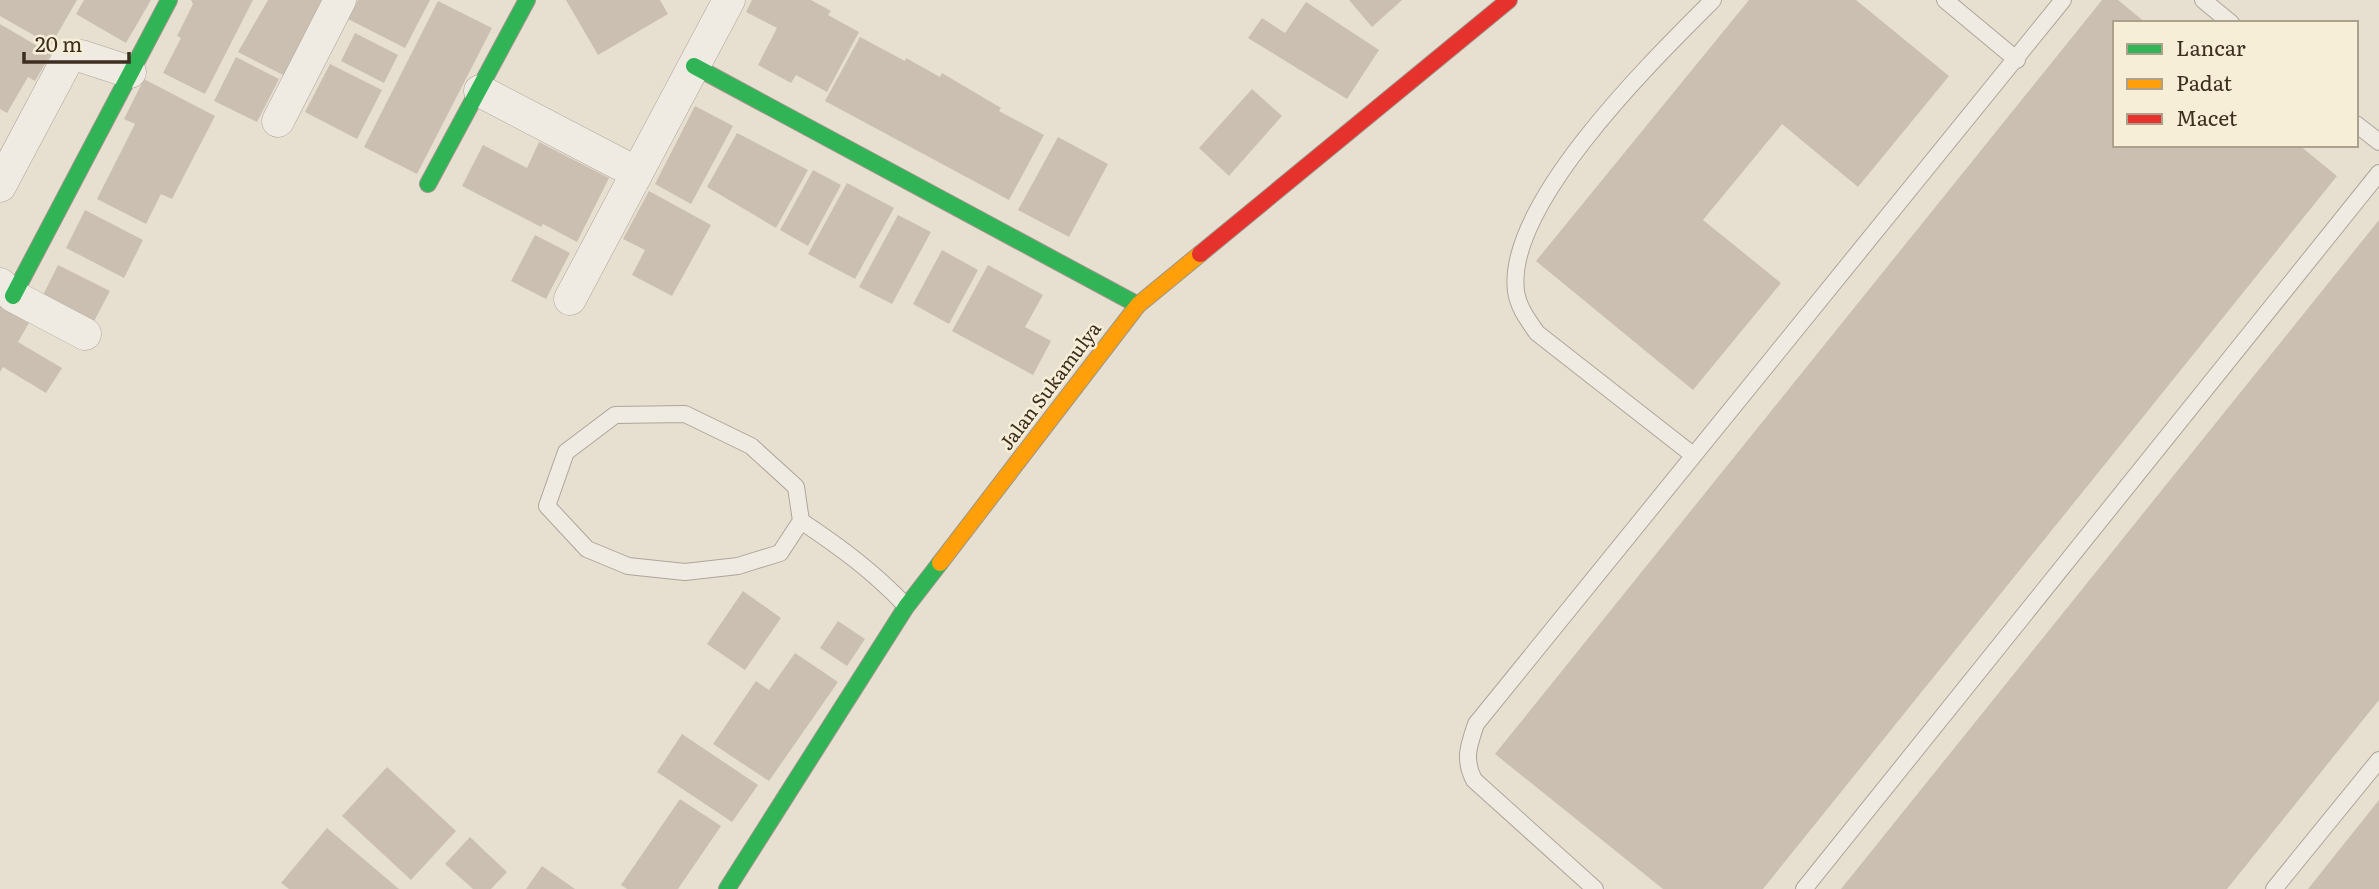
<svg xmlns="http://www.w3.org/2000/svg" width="2379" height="889" viewBox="0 0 2379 889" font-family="Literata,serif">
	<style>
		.building { fill: #cbbfb2 }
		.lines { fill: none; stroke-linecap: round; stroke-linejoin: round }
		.lane-casing { stroke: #ada599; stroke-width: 18 }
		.street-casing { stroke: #ada599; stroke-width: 33 }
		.fast-casing { stroke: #9c958a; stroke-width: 18 }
		.slow-casing { stroke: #9c958a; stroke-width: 18 }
		.jam-casing { stroke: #9c958a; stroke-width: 18 }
		.lane { stroke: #efebe3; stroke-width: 16 }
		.street { stroke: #efebe3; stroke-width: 32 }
		.fast { stroke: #30b455; stroke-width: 16 }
		.slow { stroke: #ff9f0a; stroke-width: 16 }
		.jam { stroke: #e5322d; stroke-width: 16 }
		.labels { text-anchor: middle; stroke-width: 5; stroke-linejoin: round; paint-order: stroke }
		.street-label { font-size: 19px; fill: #3d2e20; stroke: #f7eed8 }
	</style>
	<rect width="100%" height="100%" fill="#e7e0d1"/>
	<path class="building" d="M0 0H77L51 45 0 16Z
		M84 0H151L126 43 76 14Z
		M191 0H253L205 94 163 73 181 38 177 36 193 4Z
		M268 0H323L285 76 238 52Z
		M358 0H430L405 48 348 19Z
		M566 0H660L668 14 598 55Z
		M752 0H811L831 11 828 15 859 32 827 92 796 75 791 83 758 65 777 28 746 12Z
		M1349 0H1402L1372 27Z
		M1749 0H1856L1949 76 1858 187 1782 124 1703 220 1781 283 1693 390 1536 261Z
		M2102 0H2118L2146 23H2115V145H2299L2337 176 1763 889H1663L1495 754Z
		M438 1 492 28 417 174 364 147Z
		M1306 2 1379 50 1347 99 1248 38 1262 18 1285 33Z
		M0 24 51 54 35 81 28 77 7 113 0 109Z
		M355 33 398 55 384 83 341 61Z
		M860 37 905 61 906 58 940 77 942 73 1001 108 999 111 1044 135 1009 200 825 101Z
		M236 57 279 79 257 122 214 101Z
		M330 64 382 90 357 139 305 112Z
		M144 79 215 116 172 199 161 194 146 224 97 199 135 124 124 119Z
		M1252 89 1282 116 1229 176 1199 148Z
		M695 106 733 126 691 204 655 184Z
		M737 133 808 170 776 228 707 187Z
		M1058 137 1108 164 1069 237 1018 210Z
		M539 142 609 178 577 242 543 224 541 227 462 186 483 145 527 168Z
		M813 170 841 185 808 246 780 230Z
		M847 183 894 208 855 279 808 254Z
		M649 191 711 225 672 296 632 275 645 250 623 239Z
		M85 210 143 240 124 278 66 248Z
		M898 215 931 232 892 304 859 287Z
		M2379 220V700L2227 889H1841Z
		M535 235 570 253 546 299 511 281Z
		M942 250 978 270 949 324 913 304Z
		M58 265 110 291 92 325 41 299Z
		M988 265 1043 295 1025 327 1051 341 1033 375 952 331Z
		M0 303 30 321 18 342 62 368 46 393 3 367 0 372Z
		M743 591 781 618 745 670 707 644Z
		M838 621 865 639 847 666 820 648Z
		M795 653 838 682 769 781 713 744 756 681 769 690Z
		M682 734 758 785 732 822 657 772Z
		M387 767 456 831 411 880 342 816Z
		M680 799 721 826 678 889H627L621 885Z
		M2379 800V889H2308Z
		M327 828 399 889H289L281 883Z
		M470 837 507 872 491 889H473L445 864Z
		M542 866 575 889H526Z"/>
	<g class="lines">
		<g class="lane-casing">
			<path id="lane" d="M1945 0 2017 60
				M2203 0 2231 23
				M2356 124 2379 142
				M1693 455 1537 333C1528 320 1518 307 1516 291 1505 204 1655 58 1713 0
				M801 521 780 553 738 566 685 572 628 566 587 549 547 506 566 452 615 415 685 414 751 446 796 487 801 521C840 547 874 572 906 606
				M1595 889 1474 780C1463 759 1469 745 1476 724L2063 0
				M1804 889 2379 173
				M2274 889 2379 760"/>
		</g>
		<g class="street-casing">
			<path id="street" d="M480 91 637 173
				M278 121 340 0
				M0 186 68 58 81 56 130 72
				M0 284 13 296 85 334
				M570 299 729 0"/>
		</g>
		<g class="fast-casing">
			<path id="fast" d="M694 66 1138 305
				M428 184 527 0
				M13 296 169 0
				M727 889 906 607 940 563"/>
		</g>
		<g class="slow-casing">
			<path id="slow" d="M940 563 1138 305 1200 254"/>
		</g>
		<g class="jam-casing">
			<path id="jam" d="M1200 254 1509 0"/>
		</g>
		<use href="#lane" class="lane"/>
		<use href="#street" class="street"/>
		<use href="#fast" class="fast"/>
		<use href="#slow" class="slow"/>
		<use href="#jam" class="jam"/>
	</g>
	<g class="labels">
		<g class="street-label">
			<text transform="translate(1050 386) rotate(-53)" y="7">Jalan Sukamulya</text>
		</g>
	</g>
	<rect x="2113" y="21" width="245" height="126" fill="#f7eed8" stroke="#ada18e" stroke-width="2"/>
	<rect x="2127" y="44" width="35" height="10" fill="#30b455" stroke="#ada18e" stroke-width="2"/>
	<text x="2176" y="56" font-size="21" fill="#3d2e20">Lancar</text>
	<rect x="2127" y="79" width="35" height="10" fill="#ff9f0a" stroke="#ada18e" stroke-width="2"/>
	<text x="2176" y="91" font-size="21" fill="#3d2e20">Padat</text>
	<rect x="2127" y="114" width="35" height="10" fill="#e5322d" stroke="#ada18e" stroke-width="2"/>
	<text x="2176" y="126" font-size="21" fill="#3d2e20">Macet</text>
	<path d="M24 52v10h105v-10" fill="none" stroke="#3d2e20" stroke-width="3.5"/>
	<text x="35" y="52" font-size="21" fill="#3d2e20" stroke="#f7eed8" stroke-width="5" paint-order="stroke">20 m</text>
</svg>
